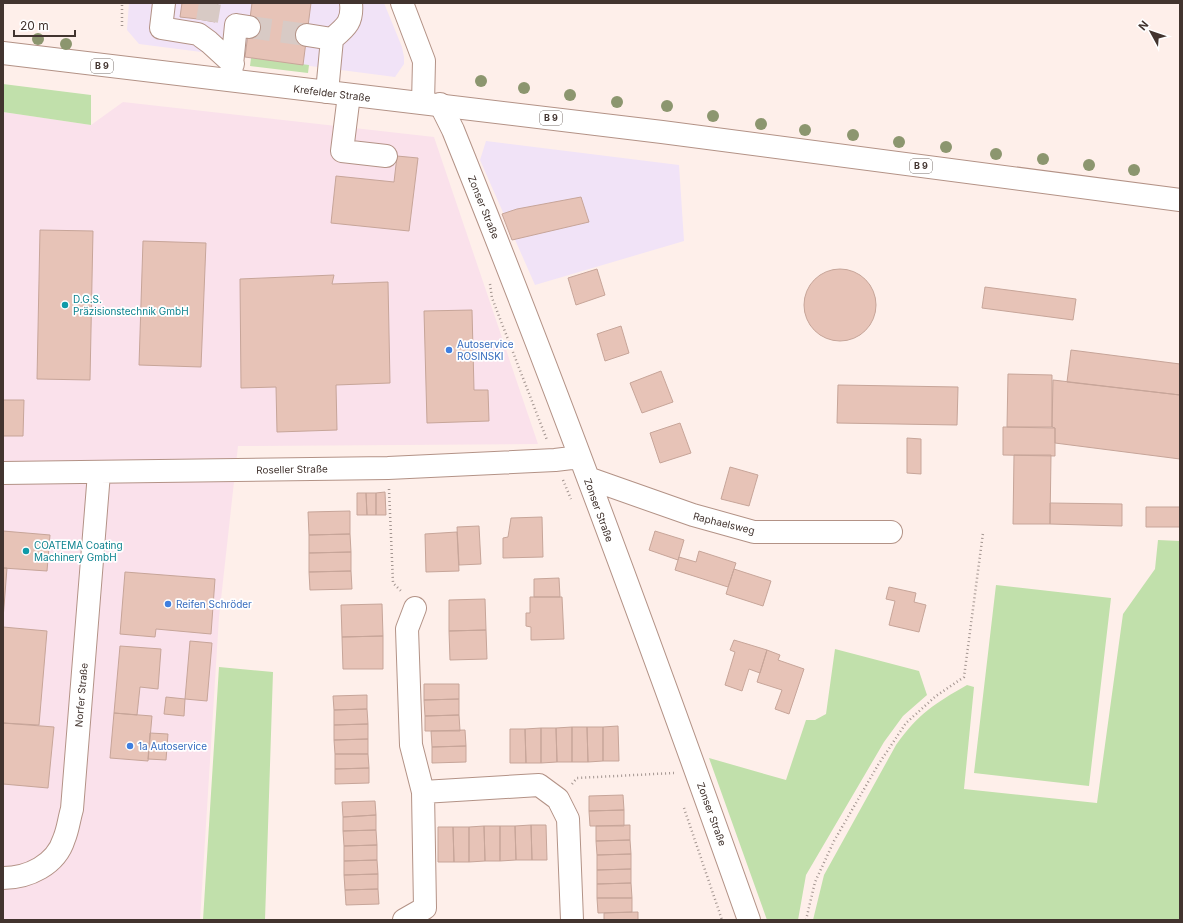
<svg xmlns="http://www.w3.org/2000/svg" width="1183" height="923" viewBox="0 0 1183 923" font-family="Inter,sans-serif">
	<style>
		.commercial { fill: #f1e3f7 }
		.industrial { fill: #fae1eb }
		.green { fill: #c1e0ab }
		.building { fill: #e7c3b7; stroke: #c7a599 }
		.lines { fill: none; stroke-linecap: round; stroke-linejoin: round }
		.minor-tunnel { stroke: #d8cac5; stroke-width: 22; stroke-dasharray: 22 11; stroke-linecap: butt }
		.minor-casing { stroke: #b39286; stroke-width: 24 }
		.major-casing { stroke: #b39286; stroke-width: 24 }
		.path { stroke: #a39590; stroke-width: 2.5; stroke-dasharray: 1 3; stroke-linecap: butt }
		.minor { stroke: #fff; stroke-width: 22 }
		.major { stroke: #fff; stroke-width: 22 }
		.tree { fill: #8c966f }
		.culture-dot { fill: #0f9aa8; stroke: #fff; stroke-width: 1.5 }
		.shop-dot { fill: #3f7fe0; stroke: #fff; stroke-width: 1.5 }
		.labels { text-anchor: middle; stroke-width: 3.5; stroke-linejoin: round; paint-order: stroke }
		.shield { fill: #fff; stroke: #7b716d; stroke-width: 1 }
		.shield-label { font-size: 9px; font-weight: bold; fill: #42342f }
		.street-label { font-size: 10px; fill: #42342f; stroke: #fff }
		.culture-label { font-size: 10px; fill: #0d838f; stroke: #fff; text-anchor: start }
		.shop-label { font-size: 10px; fill: #366cbe; stroke: #fff; text-anchor: start }
	</style>
	<rect width="100%" height="100%" fill="#feefea"/>
	<path class="commercial" d="M129 3H384L402 47 404 57V64L395 77 139 44 127 30Z
		M486 141 679 165 684 241 535 285 480 160Z"/>
	<path class="industrial" d="M123 102 434 137 538 444 238 446 219 617 200 920H3V112L91 125Z"/>
	<path class="green" d="M251 58 309 65 308 73 250 66Z
		M3 84 91 95V125L3 112Z
		M1158 540 1180 541V920H813L824 875 896 745C919 713 934 704 967 685L974 687 964 789 1097 803 1123 614 1155 569Z
		M996 585 1111 598 1089 786 974 773Z
		M835 649 919 671 927 695 903 716 884 742 806 875 798 920H767L709 758 786 780 806 720H815L826 714Z
		M219 667 273 672 265 920H203Z"/>
	<path class="building" d="M182 3H201L198 19 180 17Z
		M201 3H218L215 22 198 19Z
		M252 3H311L303 65 245 57Z
		M397 156 418 158 409 231 331 223 336 176 394 182Z
		M581 197 589 222 512 240 502 214 517 209Z
		M40 230 93 231 90 380 37 379Z
		M143 241 206 243 201 367 139 365Z
		M597 269 605 295 576 305 568 278Z
		M804 305a36 36 0 1 1 72 0a36 36 0 1 1-72 0Z
		M334 275 332 284 388 282 390 383 336 385 337 430 277 432 276 387 241 388 240 279Z
		M985 287 1076 299 1073 320 982 308Z
		M472 310 474 390H488L489 421 427 423 424 311Z
		M621 326 629 353 605 361 597 334Z
		M1071 350 1180 364V395L1067 382Z
		M661 371 673 402 642 413 630 383Z
		M1008 374 1052 375V427H1007Z
		M1053 380 1180 395V459L1055 443V428L1052 427Z
		M838 385 958 387 957 425 837 423Z
		M3 400H24L23 436H3Z
		M680 423 691 453 660 463 650 433Z
		M1003 427 1055 428V456L1003 455Z
		M907 438 921 439V474L907 473Z
		M1014 455H1051L1050 524H1013Z
		M730 467 758 475 749 506 721 499Z
		M385 492 386 515H376V493Z
		M357 493H366L367 515H357Z
		M366 493H376V515H367Z
		M1050 503 1122 504V526L1050 524Z
		M1146 507H1180V527H1146Z
		M350 511V534L309 535 308 512Z
		M542 517 543 557 503 558V538L508 537 511 518Z
		M479 526 481 564 459 565 457 527Z
		M3 531 50 535 47 571 3 568Z
		M655 531 684 540 678 560 649 550Z
		M457 532 459 571 426 572 425 534Z
		M350 534 351 552 309 553V535Z
		M699 551 736 563 728 587 675 570 679 557 696 562Z
		M351 552V571L309 572V553Z
		M3 568H7L3 619Z
		M734 569 771 581 763 606 726 594Z
		M351 571 352 589 310 590 309 572Z
		M125 572 215 579 211 634 156 629 155 637 120 634Z
		M559 578 560 597H534V579Z
		M889 587 916 593 914 602 926 605 919 632 889 625 895 601 886 599Z
		M530 597H562L564 639 531 640V627L526 626V613H530Z
		M485 599 486 630 449 631V600Z
		M382 604 383 636 342 637 341 605Z
		M3 627 47 631 39 725 3 723Z
		M486 630 487 659 450 660 449 631Z
		M383 636V669H343L342 637Z
		M734 640 767 650 760 673 749 669 742 691 725 685 735 652 730 650Z
		M190 641 212 643 207 701 185 699Z
		M120 646 161 649 158 689 140 687 137 715 114 713Z
		M767 650 780 655 778 660 804 669 789 714 775 709 782 690 757 682Z
		M424 684H459V699L424 700Z
		M367 695V709L334 710 333 696Z
		M166 697 185 699 184 716 164 714Z
		M459 699V715L425 716 424 700Z
		M367 709 368 724 334 725V710Z
		M114 713 152 716 148 761 110 758Z
		M459 715 460 731H425V716Z
		M3 723 54 727 48 788 3 784Z
		M368 724V739L334 740V725Z
		M618 726 619 761H603V727Z
		M572 727H587L588 762H572Z
		M572 727V762H557L556 728Z
		M587 727H603V761L588 762Z
		M541 728H556L557 762 541 763Z
		M541 728V763H526L525 729Z
		M510 729H525L526 763H510Z
		M465 730 466 746 432 747 431 731Z
		M150 733 168 734 166 760 148 759Z
		M368 739V754H335L334 740Z
		M466 746V762L432 763V747Z
		M335 754H368L369 768 335 769Z
		M369 768V783L335 784V769Z
		M623 795 624 810 589 811V796Z
		M375 801 376 815 343 817 342 802Z
		M624 810V826H590L589 811Z
		M376 815V830L343 831V817Z
		M531 825H546L547 860H532Z
		M531 825 532 860H516L515 826Z
		M630 825V840L596 841V826Z
		M484 826 485 861 469 862V827Z
		M484 826H500V861H485Z
		M500 826H515L516 860 500 861Z
		M438 827H453L454 862H438Z
		M453 827H469V862H454Z
		M376 830 377 845 344 846 343 831Z
		M630 840 631 854 597 855 596 841Z
		M377 845V860L344 861V846Z
		M631 854V869L597 870V855Z
		M377 860 378 874 344 875V861Z
		M631 869V883L597 884V870Z
		M378 874V889L345 890 344 875Z
		M631 883 632 898H597V884Z
		M378 889 379 904 346 905 345 890Z
		M597 898H632V912L598 913Z
		M638 912V920H604V913Z"/>
	<g class="lines">
		<path class="minor-tunnel" d="M207 21 210 3
			M249 27 307 35"/>
		<g class="minor-casing">
			<path id="minor" d="M164 3 161 28 198 34 209 42 233 64
				M402 3 424 61 423 103
				M307 35 332 39 327 92
				M332 39C346 27 353 22 351 3
				M231 75 236 25 249 27
				M349 95 342 151 386 156
				M440 104 453 130C558 390 655 655 749 920
				M3 473 388 468 555 460 580 457
				M588 478 693 515 754 532H891
				M423 792 539 785 558 799 568 819 572 920
				M3 878C28 878 56 865 64 839 68 830 69 819 72 809L99 473
				M404 920 425 908 423 792 411 745 407 629 415 608"/>
		</g>
		<g class="major-casing">
			<path id="major" d="M3 53 662 132 1180 200"/>
		</g>
		<path class="path" d="M122 26V3
			M490 284 492 298 547 440
			M563 480 571 499
			M389 489 393 583 402 592
			M572 784 577 778 674 773
			M684 808 722 920
			M806 920 815 882 834 841 878 765 906 723 936 696 964 677 983 533"/>
		<use href="#minor" class="minor"/>
		<use href="#major" class="major"/>
	</g>
	<g class="tree">
		<circle cx="38" cy="39" r="6"/>
		<circle cx="66" cy="44" r="6"/>
		<circle cx="481" cy="81" r="6"/>
		<circle cx="524" cy="88" r="6"/>
		<circle cx="570" cy="95" r="6"/>
		<circle cx="617" cy="102" r="6"/>
		<circle cx="667" cy="106" r="6"/>
		<circle cx="713" cy="116" r="6"/>
		<circle cx="761" cy="124" r="6"/>
		<circle cx="805" cy="130" r="6"/>
		<circle cx="853" cy="135" r="6"/>
		<circle cx="899" cy="142" r="6"/>
		<circle cx="946" cy="147" r="6"/>
		<circle cx="996" cy="154" r="6"/>
		<circle cx="1043" cy="159" r="6"/>
		<circle cx="1089" cy="165" r="6"/>
		<circle cx="1134" cy="170" r="6"/>
	</g>
	<g class="culture-dot">
		<circle cx="65" cy="305" r="4"/>
		<circle cx="26" cy="551" r="4"/>
	</g>
	<g class="shop-dot">
		<circle cx="449" cy="350" r="4"/>
		<circle cx="168" cy="604" r="4"/>
		<circle cx="130" cy="746" r="4"/>
	</g>
	<g class="labels">
		<g class="shield">
			<rect x="91" y="59" width="22" height="14" rx="3"/>
			<rect x="540" y="111" width="22" height="14" rx="3"/>
			<rect x="910" y="159" width="22" height="14" rx="3"/>
		</g>
		<g class="shield-label">
			<text x="102" y="69">B 9</text>
			<text x="551" y="121">B 9</text>
			<text x="921" y="169">B 9</text>
		</g>
		<g class="street-label">
			<text transform="translate(332 93) rotate(7)" y="4">Krefelder Straße</text>
			<text transform="translate(484 207) rotate(68)" y="4">Zonser Straße</text>
			<text transform="translate(292 469) rotate(-1)" y="4">Roseller Straße</text>
			<text transform="translate(599 510) rotate(70)" y="4">Zonser Straße</text>
			<text transform="translate(724 523) rotate(14)" y="4">Raphaelsweg</text>
			<text transform="translate(81 695) rotate(-85)" y="4">Norfer Straße</text>
			<text transform="translate(712 814) rotate(70)" y="4">Zonser Straße</text>
		</g>
		<g class="culture-label">
			<text x="73" y="303">D.G.S.<tspan x="73" dy="12">Präzisionstechnik GmbH</tspan></text>
			<text x="34" y="549">COATEMA Coating<tspan x="34" dy="12">Machinery GmbH</tspan></text>
		</g>
		<g class="shop-label">
			<text x="457" y="348">Autoservice<tspan x="457" dy="12">ROSINSKI</tspan></text>
			<text x="176" y="608">Reifen Schröder</text>
			<text x="138" y="750">1a Autoservice</text>
		</g>
	</g>
	<rect width="1183" height="923" fill="none" stroke="#42342f" stroke-width="8"/>
	<g transform="translate(1151 32) rotate(310)" stroke="#ffffff" stroke-width="3" paint-order="stroke">
	<path d="M0-3L7 15L0 10L-7 15Z" fill="#42342f"/>
	<text y="-6" font-size="11" font-weight="bold" text-anchor="middle" fill="#42342f">N</text>
	</g>
	<path d="M14 30v6h61v-6" fill="none" stroke="#42342f" stroke-width="2"/>
	<text x="20" y="30" font-size="12" fill="#42342f" stroke="#ffffff" stroke-width="3" paint-order="stroke">20 m</text>
</svg>
